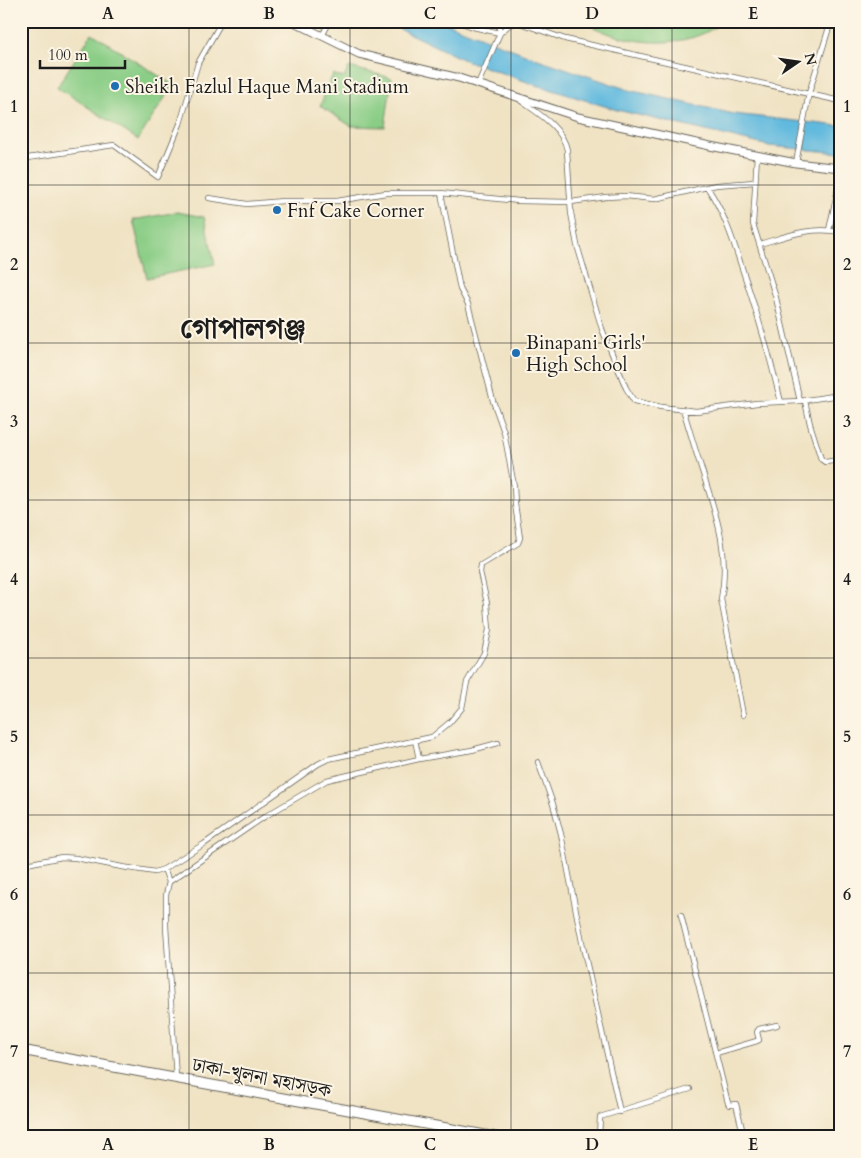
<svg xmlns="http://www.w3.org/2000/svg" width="861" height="1158" viewBox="0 0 861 1158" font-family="Cardo,'Noto Serif Bengali',serif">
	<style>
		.park { fill: #8acd86; stroke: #537451 }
		.water { fill: #60b9de; stroke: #3e6a7d }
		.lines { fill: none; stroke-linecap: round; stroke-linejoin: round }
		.street-casing { stroke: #666257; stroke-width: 6 }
		.primary-casing { stroke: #666257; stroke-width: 9 }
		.highway-casing { stroke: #666257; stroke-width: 11 }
		.street { stroke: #fff; stroke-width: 4.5 }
		.primary { stroke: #fff; stroke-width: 7 }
		.highway { stroke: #fff; stroke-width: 9 }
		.grid { fill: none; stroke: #1c1c1c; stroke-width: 1; stroke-opacity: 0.55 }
		.poi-dot { fill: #1f6fb2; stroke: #fcf5e5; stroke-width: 2 }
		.labels { text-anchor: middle; stroke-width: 4; stroke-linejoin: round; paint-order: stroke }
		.poi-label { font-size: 19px; fill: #1c1c1c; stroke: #fcf5e5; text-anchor: start }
		.street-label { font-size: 19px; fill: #1c1c1c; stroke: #fcf5e5 }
		.town-label { font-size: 29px; font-weight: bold; fill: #1c1c1c; stroke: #fcf5e5 }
		.neatline { fill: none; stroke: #1c1c1c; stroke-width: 2 }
		.grid-label { font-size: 16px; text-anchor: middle; font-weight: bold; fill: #1c1c1c }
	</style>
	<rect width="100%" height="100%" fill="#fcf5e5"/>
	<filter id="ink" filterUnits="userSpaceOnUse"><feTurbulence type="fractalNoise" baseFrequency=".02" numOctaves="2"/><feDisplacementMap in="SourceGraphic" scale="10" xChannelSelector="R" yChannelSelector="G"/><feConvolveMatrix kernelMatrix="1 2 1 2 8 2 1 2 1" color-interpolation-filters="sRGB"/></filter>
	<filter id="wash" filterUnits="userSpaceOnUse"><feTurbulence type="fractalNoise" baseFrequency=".0096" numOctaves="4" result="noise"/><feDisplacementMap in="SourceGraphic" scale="20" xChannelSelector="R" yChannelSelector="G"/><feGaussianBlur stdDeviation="1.12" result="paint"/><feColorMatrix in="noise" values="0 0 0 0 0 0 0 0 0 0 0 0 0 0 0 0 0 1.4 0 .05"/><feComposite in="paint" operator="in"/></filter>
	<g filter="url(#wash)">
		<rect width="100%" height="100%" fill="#f0e3c4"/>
		<path class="park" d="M583 21H723C687 53 620 45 583 21Z
			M92 33 173 85 138 140 57 87Z
			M349 67 392 78 385 127 351 126 320 106 333 74 344 78Z
			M177 212 204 217 215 264 147 278 133 220Z"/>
		<path class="water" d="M383 21H441L535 58 629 90 734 114 840 126V153L769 146 617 110 530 83 462 59Z"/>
	</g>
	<g filter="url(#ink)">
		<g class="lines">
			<g class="street-casing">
				<path id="street" d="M456 21 473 27 500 33
					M498 21 500 33
					M322 36 330 21
					M478 84 500 33 509 25 517 22 565 39 840 101
					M521 101C538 113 563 128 567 150L571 213 577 245 602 329 626 388 634 401 661 407 696 411 757 403 800 401 840 395
					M757 155 753 224 776 298 800 401
					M21 159 114 145 158 177 180 124 198 63 222 21
					M796 163 809 93 831 21
					M707 187C724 212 733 240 742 268 757 312 770 357 781 402
					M209 198 247 204 283 201H337L386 193H441L519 201 571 202 606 197 625 196 654 199 716 185 755 182
					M829 230 840 180
					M760 244C787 236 811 226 840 232
					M805 401 810 424 821 459 825 462 840 460
					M683 409C689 428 694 446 700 464 714 509 731 551 721 599L743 715
					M419 759 472 750 498 743
					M538 762 553 804 561 834 583 947 620 1112
					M21 865 62 857 76 858 122 867 155 872 164 869 204 844 318 764 328 759 432 737 449 723 462 708 467 682 484 653 489 630 487 603 480 572 481 565 518 543 520 538 515 504 514 486 504 432 493 401 468 304 460 289 441 193
					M164 869 169 882
					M681 915 728 1103 729 1105 736 1104 744 1137
					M716 1053 757 1041 759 1040 757 1032 759 1029 777 1025
					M176 1078 166 926V895L169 882 264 817 327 780 419 759 415 740
					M599 1137 600 1117 690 1089"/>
			</g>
			<g class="primary-casing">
				<path id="primary" d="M292 21 359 54 459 78 578 117 710 146 796 163 840 168"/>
			</g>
			<g class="highway-casing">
				<path id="highway" d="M21 1050 496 1137"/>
			</g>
			<use href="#street" class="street"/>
			<use href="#primary" class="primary"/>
			<use href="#highway" class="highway"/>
		</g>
	</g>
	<path class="grid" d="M189 21V1137M350 21V1137M511 21V1137M672 21V1137M21 185H840M21 343H840M21 500H840M21 658H840M21 815H840M21 973H840"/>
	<g class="poi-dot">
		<circle cx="115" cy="86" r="5"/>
		<circle cx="277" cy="210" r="5"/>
		<circle cx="516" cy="353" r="5"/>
	</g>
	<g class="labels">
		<g class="poi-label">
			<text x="125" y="93">Sheikh Fazlul Haque Mani Stadium</text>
			<text x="287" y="217">Fnf Cake Corner</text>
			<text x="526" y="349">Binapani Girls'<tspan x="526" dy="22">High School</tspan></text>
		</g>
		<g class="street-label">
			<text transform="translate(262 1077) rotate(11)" y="7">ঢাকা-খুলনা মহাসড়ক</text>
		</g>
		<g class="town-label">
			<text x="243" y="338">গোপালগঞ্জ</text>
		</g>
	</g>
	<rect width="861" height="1158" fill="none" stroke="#fcf5e5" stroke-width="55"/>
	<g transform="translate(798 62) rotate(77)" stroke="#fcf5e5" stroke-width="4" paint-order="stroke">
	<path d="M0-4L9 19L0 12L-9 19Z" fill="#1c1c1c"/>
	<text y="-8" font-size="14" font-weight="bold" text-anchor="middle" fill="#1c1c1c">N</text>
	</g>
	<path d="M40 60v8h85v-8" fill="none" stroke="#1c1c1c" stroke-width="2.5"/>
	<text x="48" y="60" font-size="15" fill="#1c1c1c" stroke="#fcf5e5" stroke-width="4" paint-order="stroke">100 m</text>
	<rect x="28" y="28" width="806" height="1102" class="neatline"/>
	<g class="grid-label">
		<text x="108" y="19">A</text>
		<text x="269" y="19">B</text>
		<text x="430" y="19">C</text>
		<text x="592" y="19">D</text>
		<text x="753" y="19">E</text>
		<text x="14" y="112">1</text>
		<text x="847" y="112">1</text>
		<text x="14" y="270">2</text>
		<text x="847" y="270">2</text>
		<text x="14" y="427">3</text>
		<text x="847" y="427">3</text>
		<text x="14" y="585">4</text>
		<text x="847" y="585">4</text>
		<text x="14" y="742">5</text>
		<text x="847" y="742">5</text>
		<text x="14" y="900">6</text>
		<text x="847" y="900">6</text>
		<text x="14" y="1057">7</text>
		<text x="847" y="1057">7</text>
		<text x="108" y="1150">A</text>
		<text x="269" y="1150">B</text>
		<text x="430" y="1150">C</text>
		<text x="592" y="1150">D</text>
		<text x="753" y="1150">E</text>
	</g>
</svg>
